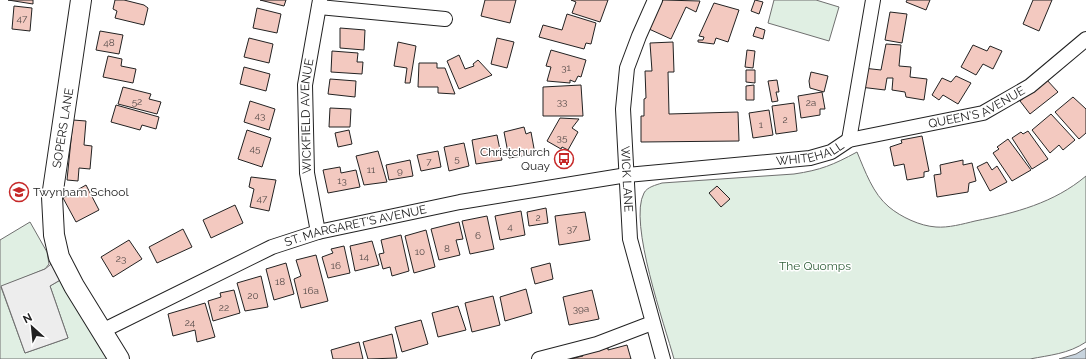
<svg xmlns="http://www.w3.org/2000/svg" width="1086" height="359" viewBox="0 0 1086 359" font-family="Raleway,sans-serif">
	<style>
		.green { fill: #e0efe3; stroke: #6f6f6f }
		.parking { fill: #ededed; stroke: #6f6f6f }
		.water { fill: #c7d3dd; stroke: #6f6f6f }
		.building { fill: #f3c9c0; stroke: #222 }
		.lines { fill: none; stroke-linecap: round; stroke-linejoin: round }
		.street-casing { stroke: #222; stroke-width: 16 }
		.secondary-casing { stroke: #222; stroke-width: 22 }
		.street { stroke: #fff; stroke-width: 14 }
		.secondary { stroke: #fff; stroke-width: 20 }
		.labels { text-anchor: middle; stroke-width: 3; stroke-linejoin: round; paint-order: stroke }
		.number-label { font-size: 10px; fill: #564c4a }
		.street-label { font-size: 12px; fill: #222; stroke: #fff }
		.poi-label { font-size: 12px; fill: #222; stroke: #fff; text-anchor: end }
		.park-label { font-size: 12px; fill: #2f5e38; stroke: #fff }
	</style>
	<rect width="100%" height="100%" fill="#fff"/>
	<path class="green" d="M774 0H816L839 7 829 41 768 23Z
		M857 152C865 171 873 194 889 207 901 217 920 226 936 227 948 228 963 224 975 221 1015 213 1054 203 1086 176V342C1068 354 1050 355 1030 359H674C665 326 628 222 644 193 647 187 656 185 662 183L794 174C821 170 833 165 857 152Z
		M30 222 47 252 49 264 45 269 1 287 25 353 68 338 50 286 62 279 109 359H0V240Z"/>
	<path class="parking" d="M55 261 62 279 50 286 68 338 25 353 1 286 45 269Z"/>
	<path class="water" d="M1086 348V359H1059L1076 354Z"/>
	<path class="building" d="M8 0H33V4Z
		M115 0H124L144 5 148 8 144 25 115 18 117 11 113 9Z
		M260 0H286L284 6Z
		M485 0H516L510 23 481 16Z
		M571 0H608L600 22 572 13 576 2Z
		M663 0 700 1 696 12 686 7 671 39 649 29Z
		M755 0 763 2 759 14 751 11Z
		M907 0H930L926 10 906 2Z
		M1033 0H1052L1039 31 1023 24Z
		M714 3 739 10 728 42 716 38 714 44 698 42V40H703L704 37 699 36Z
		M14 6 32 8 30 31 12 29Z
		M257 8 281 14 277 33 253 28Z
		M890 12 907 14 902 43 885 40Z
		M567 14 596 23 591 44 586 43 584 49 539 37 543 25 562 30Z
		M756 27 765 30 763 39 753 36Z
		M340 28 365 30 364 50 340 48Z
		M100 31 123 35 119 54 96 50Z
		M249 38 273 44 269 63 244 57Z
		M497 38 514 42 507 68 491 64Z
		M398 42 416 46 410 83H405L407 68 394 66Z
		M673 42 674 72H668L669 114 738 112 739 141 641 142V116H644V99L646 98 645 71H652L650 43Z
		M886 44 901 45 899 66 911 67 910 77 927 79 924 100 906 97 905 92 892 90 893 78H887L885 90 860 87 863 68 881 70Z
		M973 45 987 51 990 46 1002 51 993 69 983 64 976 75 961 67Z
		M551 50 586 60 581 77 578 76 575 82 570 80V83L547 81 551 67 546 66Z
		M747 50 755 51 753 68 745 67Z
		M332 51 358 53 357 62H363L362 74 331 72Z
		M459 55 465 69 474 66 473 64 478 60 492 75 459 89 447 61Z
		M108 56 122 59 121 66 136 69 133 83 103 77Z
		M419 63H437V68H445L455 94 438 93V87H418Z
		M244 67 270 74 266 91 240 84Z
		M746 70H755V83L746 82Z
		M811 72 828 76 824 92 810 88 809 81Z
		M956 76 971 83 958 104 943 95 939 100 932 95 942 78 951 82Z
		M330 79 356 81 355 97 328 94Z
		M1046 79 1058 92 1030 114 1020 101Z
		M777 80 779 92H776L778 101 772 102 768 81Z
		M581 85 583 116H543V87Z
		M754 85V100H746V86Z
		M123 87 151 94 149 99 161 102 157 114 118 104Z
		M822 92 825 109H820V115L801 118 798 96Z
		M1073 97 1086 109V133L1079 139 1055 112Z
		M250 101 275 109 269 130 244 122Z
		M794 103 797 131 776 134 772 106Z
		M116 105 159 117 156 129 142 125 140 130 111 122Z
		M330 108 351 109 350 127H329Z
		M769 110 773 135 753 138 749 113Z
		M1051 114 1075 140 1063 150 1059 145 1050 153 1032 130Z
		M560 118 579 119 572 128 578 132 568 150 562 147 561 149 547 141Z
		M73 120 86 121 84 145 92 146 90 169 79 168 78 181 67 180Z
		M524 127 526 134 531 132 535 154 509 158 504 132Z
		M247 130 271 138 262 167 238 159Z
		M349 130 352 144 338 147 335 133Z
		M1028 131 1048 159 1032 169 1012 138 1021 132 1023 134Z
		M497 135 502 160 476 164 472 140Z
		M922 136 929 171 924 172V177L907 180 904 164 894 166 890 147 902 143 901 140Z
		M1008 139 1031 170 1012 181 993 153 999 149 997 147Z
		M464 143 469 166 449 171 444 147Z
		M378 151 387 182 364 185 356 156Z
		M438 151 441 167 421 171 417 155Z
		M410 160 413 176 389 180 386 165Z
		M963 160V165L972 163 976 181 969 183 968 192 937 197 934 175 941 174 940 165Z
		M987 162 992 170 997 166 1007 182 990 191 977 167Z
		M340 167 341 173 356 170 360 187 328 193 323 170Z
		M251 177 276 180 269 211 250 207 254 189 249 187Z
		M86 185 99 210 76 222 63 198Z
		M717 186 730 199 721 207 709 193Z
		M235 205 243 223 211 238 203 220Z
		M546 208 548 223 529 226 527 212Z
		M521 211 525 235 500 240 495 216Z
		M585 212 590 240 559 245 555 216Z
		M487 216 494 249 470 254 462 221Z
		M459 222 463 239 456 240 460 255 439 260 431 229Z
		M183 229 192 247 157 263 149 247Z
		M426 230 435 267 414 273 405 236Z
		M401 235 409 271 392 276 390 267 383 269 379 254 384 253 381 240Z
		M129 240 142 259 113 277 101 257Z
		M372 241 379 265 355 271 350 246Z
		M344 246 350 273 328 278 322 257 333 253 331 249Z
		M316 255 328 301 301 308 294 279 301 276 296 260Z
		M286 263 294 294 274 300 266 269Z
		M550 263 553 279 535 284 531 268Z
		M261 276 268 307 245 311 237 283Z
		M526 289 532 313 505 321 500 297Z
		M234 290 240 313 213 321 208 301 221 297 220 293Z
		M592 290 599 319 569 325 563 297Z
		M493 296 500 325 472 332 465 303Z
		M205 303 215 337 197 342 195 330 173 336 168 314Z
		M458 306 466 330 438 337 432 313Z
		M421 320 428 344 402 352 395 327Z
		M392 334 397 358 368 359 363 342Z
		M359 342 363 359H333L331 350Z
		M627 345 631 359H570L583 356 582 353 608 348V350Z"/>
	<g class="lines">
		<g class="street-casing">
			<g id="street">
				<path id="s1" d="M655 0 639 36 627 68 623 109 630 239 663 359"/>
				<path d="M319 7 445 19"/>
				<path d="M849 140 873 0"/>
				<path id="s2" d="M318 232 307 173 305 85 320 0"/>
				<path id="s3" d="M102 331 272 247 318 232 460 202 627 175 810 158 831 152 849 140 983 113 1030 86 1086 39"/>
				<path d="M539 359 597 344 652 323"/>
			</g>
		</g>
		<g class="secondary-casing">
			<path id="secondary" d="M81 0 52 197 54 235 59 257 74 286 119 359"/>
		</g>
		<use href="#street" class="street"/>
		<use href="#secondary" class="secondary"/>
	</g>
	<defs>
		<g id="bus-ring" transform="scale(1)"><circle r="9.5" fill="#fff" stroke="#c62828" stroke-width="1.5"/><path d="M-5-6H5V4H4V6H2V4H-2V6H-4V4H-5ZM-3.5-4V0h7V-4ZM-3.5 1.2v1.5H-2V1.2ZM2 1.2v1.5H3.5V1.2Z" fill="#c62828"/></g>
		<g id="school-ring" transform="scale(1)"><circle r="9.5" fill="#fff" stroke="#c62828" stroke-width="1.5"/><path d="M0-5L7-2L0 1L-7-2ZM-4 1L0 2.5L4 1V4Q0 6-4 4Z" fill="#c62828"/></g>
	</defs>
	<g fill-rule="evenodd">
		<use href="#bus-ring" x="564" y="159"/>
		<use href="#school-ring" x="19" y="192"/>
	</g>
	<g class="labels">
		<g class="number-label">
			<text x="22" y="22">47</text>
			<text x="109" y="46">48</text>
			<text x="566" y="71">31</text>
			<text x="137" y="105">52</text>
			<text x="562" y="105">33</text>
			<text x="811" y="106">2a</text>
			<text x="260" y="119">43</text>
			<text x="785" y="123">2</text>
			<text x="761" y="128">1</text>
			<text x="562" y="141">35</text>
			<text x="255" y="152">45</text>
			<text x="457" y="162">5</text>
			<text x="429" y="165">7</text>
			<text x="371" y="173">11</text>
			<text x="400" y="174">9</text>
			<text x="342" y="184">13</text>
			<text x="262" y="202">47</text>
			<text x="538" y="221">2</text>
			<text x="510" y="230">4</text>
			<text x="572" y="232">37</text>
			<text x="478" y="239">6</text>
			<text x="447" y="252">8</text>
			<text x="420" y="255">10</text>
			<text x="364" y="260">14</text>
			<text x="121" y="262">23</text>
			<text x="336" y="269">16</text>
			<text x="280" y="285">18</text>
			<text x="311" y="294">16a</text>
			<text x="253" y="299">20</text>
			<text x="224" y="311">22</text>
			<text x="581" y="312">39a</text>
			<text x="190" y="326">24</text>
		</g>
		<g class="street-label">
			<text dy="4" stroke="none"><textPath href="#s3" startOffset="912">QUEEN'S AVENUE</textPath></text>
			<text dy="4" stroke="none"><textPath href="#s2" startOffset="117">WICKFIELD AVENUE</textPath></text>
			<text transform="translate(63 128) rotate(-81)" y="4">SOPERS LANE</text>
			<text dy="4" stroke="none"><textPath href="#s3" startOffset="737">WHITEHALL</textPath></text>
			<text dy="4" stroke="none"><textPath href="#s1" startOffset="185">WICK LANE</textPath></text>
			<text dy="4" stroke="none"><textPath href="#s3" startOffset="276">ST. MARGARET'S AVENUE</textPath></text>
		</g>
		<g class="poi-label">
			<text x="550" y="156">Christchurch<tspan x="550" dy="14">Quay</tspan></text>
			<text x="33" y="196" text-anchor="start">Twynham School</text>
		</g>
		<g class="park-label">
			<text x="815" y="270">The Quomps</text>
		</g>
	</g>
	<g transform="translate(32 327) rotate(333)" stroke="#ffffff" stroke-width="3" paint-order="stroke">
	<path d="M0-3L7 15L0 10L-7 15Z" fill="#222222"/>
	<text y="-6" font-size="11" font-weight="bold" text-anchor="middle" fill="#222222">N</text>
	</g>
</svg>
